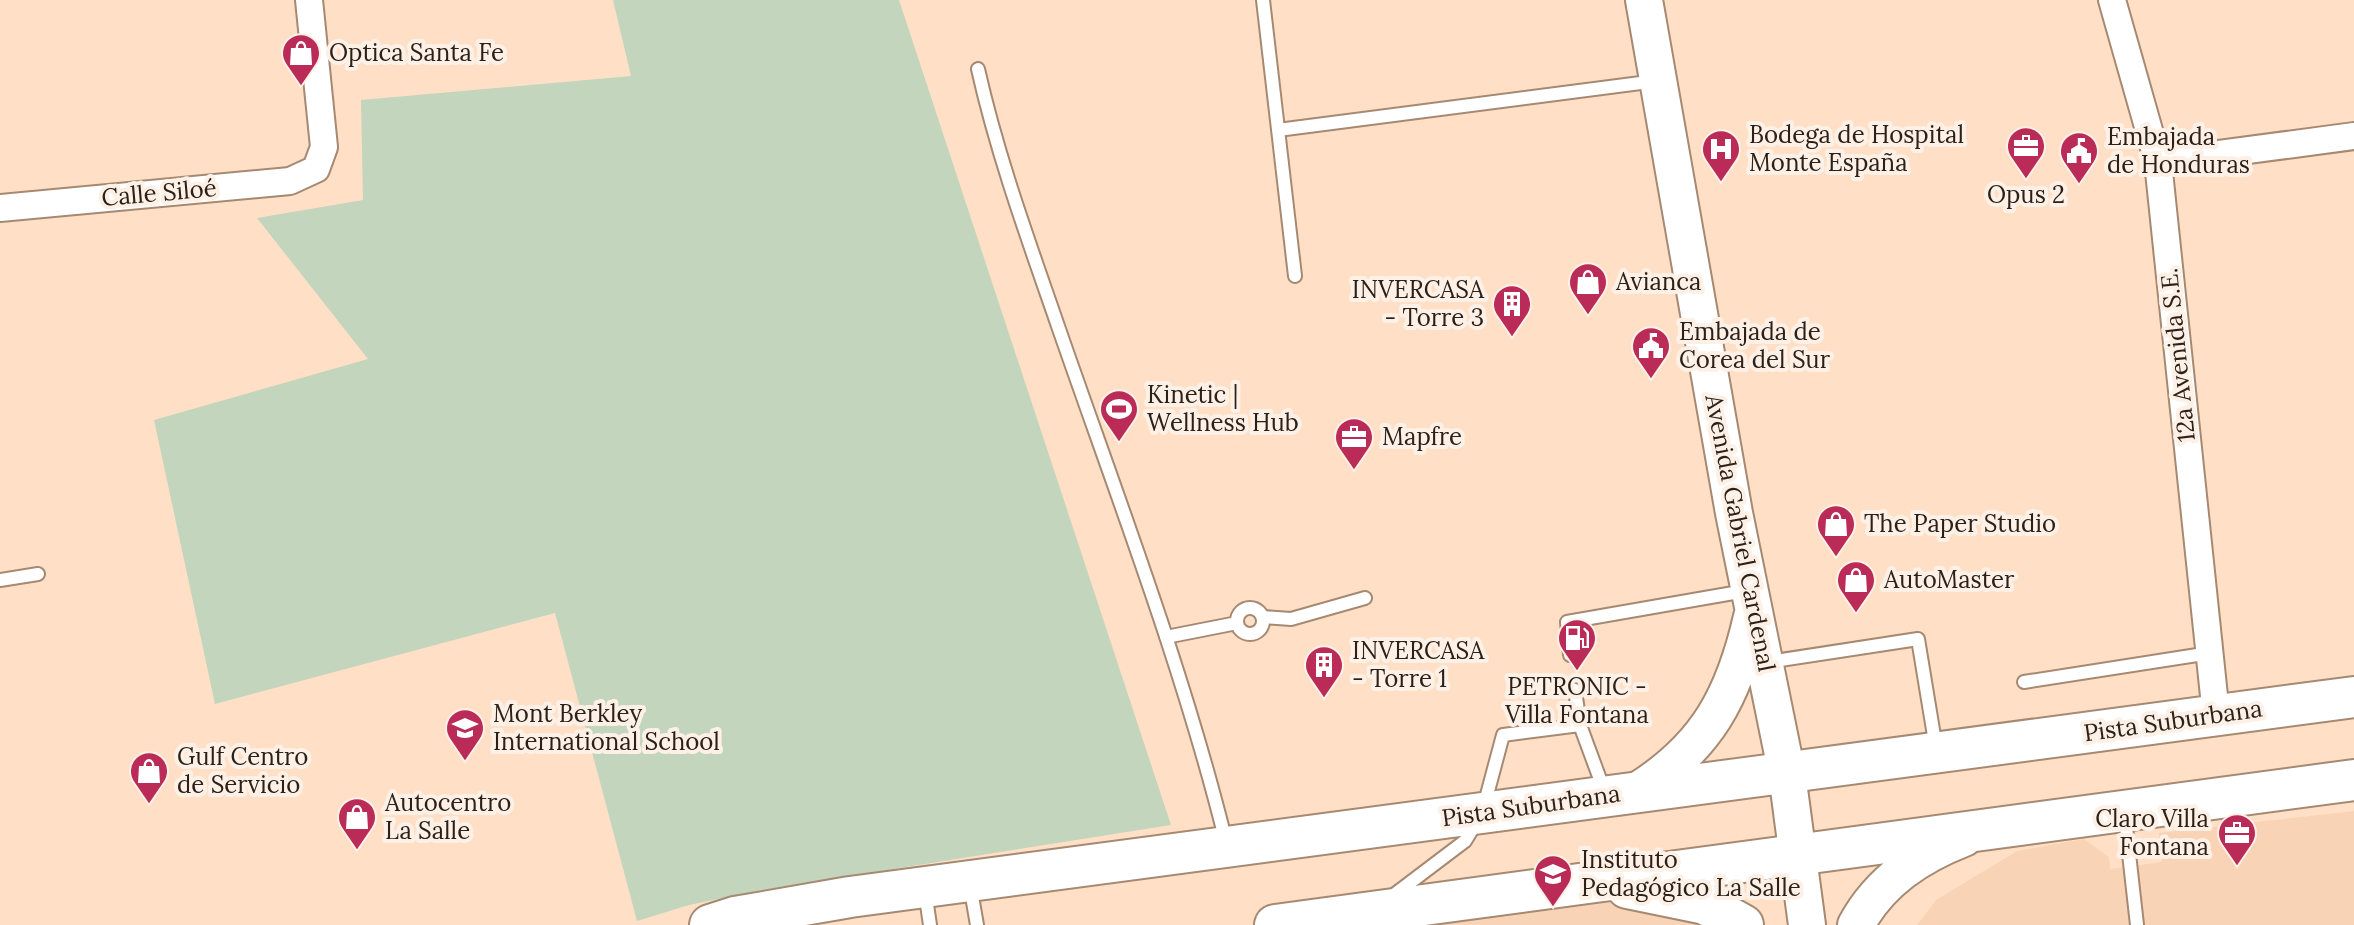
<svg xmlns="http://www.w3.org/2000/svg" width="2354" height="925" viewBox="0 0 2354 925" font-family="Lora,serif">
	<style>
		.built { fill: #f8d3b5 }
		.green { fill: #c3d5bc }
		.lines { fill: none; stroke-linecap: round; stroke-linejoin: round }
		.lane-casing { stroke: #a68972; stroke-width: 16 }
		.street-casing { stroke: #a68972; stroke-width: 30 }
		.secondary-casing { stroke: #a68972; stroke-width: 40 }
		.primary-casing { stroke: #a68972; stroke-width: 44 }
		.lane { stroke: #fff; stroke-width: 12 }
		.street { stroke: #fff; stroke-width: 26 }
		.secondary { stroke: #fff; stroke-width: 36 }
		.primary { stroke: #fff; stroke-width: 40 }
		.labels { text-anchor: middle; stroke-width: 8; stroke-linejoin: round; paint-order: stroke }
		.poi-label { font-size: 24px; fill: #2c2117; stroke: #fdf1e7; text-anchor: start }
		.street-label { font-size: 24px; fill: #2c2117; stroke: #fdf1e7 }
	</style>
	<rect width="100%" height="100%" fill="#ffe0c6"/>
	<path class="built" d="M2354 811V925H1917L1936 900 2017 851 2084 839 2109 857 2110 869 2162 862 2159 833Z
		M1551 885 1743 925H1275Z"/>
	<path class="green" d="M613 0H899L1171 825 768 889 689 905 637 921 555 613 215 704 154 420 368 359 257 218 363 200 361 100 631 76Z"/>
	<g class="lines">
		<g class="lane-casing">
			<path id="lane" d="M1263 0 1295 276
				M978 69C998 158 1029 242 1059 329 1118 499 1183 668 1226 842
				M1278 130 1656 81
				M0 580 38 574
				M1237 621a13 13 0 1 1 26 0a13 13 0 1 1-26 0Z
				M1263 617 1291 619 1365 598
				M1166 637 1237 623
				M1570 655 1567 622 1745 591
				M1768 662 1918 639 1936 748
				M2024 682 2210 653
				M1575 690 1580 725 1604 790
				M1484 806 1503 735 1580 725
				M2125 818 2137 925
				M970 885 977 925
				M925 891 930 925
				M1395 894 1465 841 1476 823"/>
		</g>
		<g class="street-casing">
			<path id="street" d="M2112 0 2158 162 2216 715
				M2158 162 2354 136
				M0 208 290 181 316 169 324 147 309 0"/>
		</g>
		<g class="secondary-casing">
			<path id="secondary" d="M1644 0 1734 513 1787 774 1807 925
				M1637 791C1707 747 1734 696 1752 617
				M1856 925C1880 881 1918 856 1964 838"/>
		</g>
		<g class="primary-casing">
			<path id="primary" d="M1627 888 1705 904 1743 925
				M710 925 735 917 850 897 2354 697
				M1275 925 2354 780"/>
		</g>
		<use href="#lane" class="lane"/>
		<use href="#street" class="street"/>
		<use href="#secondary" class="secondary"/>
		<use href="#primary" class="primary"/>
	</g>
	<defs>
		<g id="shop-pin" transform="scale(2)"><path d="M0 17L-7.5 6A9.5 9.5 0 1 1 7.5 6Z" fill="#ba2b57" stroke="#fdf1e7"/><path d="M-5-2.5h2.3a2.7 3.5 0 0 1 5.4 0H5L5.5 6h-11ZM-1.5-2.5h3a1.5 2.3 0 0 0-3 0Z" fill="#fff"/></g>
		<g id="office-pin" transform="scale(2)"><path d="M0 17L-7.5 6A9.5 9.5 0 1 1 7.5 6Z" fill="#ba2b57" stroke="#fdf1e7"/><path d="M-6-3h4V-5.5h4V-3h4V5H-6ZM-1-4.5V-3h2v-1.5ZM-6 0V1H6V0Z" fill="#fff"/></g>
		<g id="hospital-pin" transform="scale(2)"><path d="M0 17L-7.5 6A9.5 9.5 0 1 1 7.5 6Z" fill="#ba2b57" stroke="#fdf1e7"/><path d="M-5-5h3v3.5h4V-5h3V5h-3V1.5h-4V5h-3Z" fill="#fff"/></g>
		<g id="civic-pin" transform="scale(2)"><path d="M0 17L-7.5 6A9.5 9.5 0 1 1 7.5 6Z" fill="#ba2b57" stroke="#fdf1e7"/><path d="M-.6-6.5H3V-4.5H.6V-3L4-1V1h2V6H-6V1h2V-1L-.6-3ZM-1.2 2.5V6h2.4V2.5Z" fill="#fff"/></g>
		<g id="building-pin" transform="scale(2)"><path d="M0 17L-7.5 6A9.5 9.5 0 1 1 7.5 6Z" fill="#ba2b57" stroke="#fdf1e7"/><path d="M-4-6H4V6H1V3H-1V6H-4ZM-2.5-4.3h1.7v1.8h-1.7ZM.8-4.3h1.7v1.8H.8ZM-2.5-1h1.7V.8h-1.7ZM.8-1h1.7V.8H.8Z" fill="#fff"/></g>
		<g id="stadium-pin" transform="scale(2)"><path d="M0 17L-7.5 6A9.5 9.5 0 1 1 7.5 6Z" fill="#ba2b57" stroke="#fdf1e7"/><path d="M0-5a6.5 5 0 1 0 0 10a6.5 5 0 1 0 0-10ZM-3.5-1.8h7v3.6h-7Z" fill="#fff"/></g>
		<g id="fuel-pin" transform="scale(2)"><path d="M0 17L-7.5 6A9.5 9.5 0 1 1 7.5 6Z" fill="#ba2b57" stroke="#fdf1e7"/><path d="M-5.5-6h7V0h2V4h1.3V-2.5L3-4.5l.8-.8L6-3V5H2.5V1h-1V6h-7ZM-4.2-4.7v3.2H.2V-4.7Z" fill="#fff"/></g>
		<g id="school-pin" transform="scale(2)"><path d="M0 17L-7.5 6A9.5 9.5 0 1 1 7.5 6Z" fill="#ba2b57" stroke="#fdf1e7"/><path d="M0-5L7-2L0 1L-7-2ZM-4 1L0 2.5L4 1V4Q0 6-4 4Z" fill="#fff"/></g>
	</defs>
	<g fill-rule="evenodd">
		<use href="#shop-pin" x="301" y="53"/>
		<use href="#office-pin" x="2026" y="146"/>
		<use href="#hospital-pin" x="1721" y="149"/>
		<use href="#civic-pin" x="2079" y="151"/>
		<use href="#shop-pin" x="1588" y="282"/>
		<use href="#building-pin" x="1512" y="304"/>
		<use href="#civic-pin" x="1651" y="346"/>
		<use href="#stadium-pin" x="1119" y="409"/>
		<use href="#office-pin" x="1354" y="437"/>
		<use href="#shop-pin" x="1836" y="524"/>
		<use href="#shop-pin" x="1856" y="580"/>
		<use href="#fuel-pin" x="1577" y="638"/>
		<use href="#building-pin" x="1324" y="665"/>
		<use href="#school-pin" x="465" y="728"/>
		<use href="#shop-pin" x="149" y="771"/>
		<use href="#shop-pin" x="357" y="817"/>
		<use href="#office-pin" x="2237" y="833"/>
		<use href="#school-pin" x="1553" y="874"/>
	</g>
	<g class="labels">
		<g class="poi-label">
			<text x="329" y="61">Optica Santa Fe</text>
			<text x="1749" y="143">Bodega de Hospital<tspan x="1749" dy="28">Monte España</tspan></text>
			<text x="2107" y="145">Embajada<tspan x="2107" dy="28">de Honduras</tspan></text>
			<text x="2026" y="203" text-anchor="middle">Opus 2</text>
			<text x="1616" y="290">Avianca</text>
			<text x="1484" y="298" text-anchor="end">INVERCASA<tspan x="1484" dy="28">- Torre 3</tspan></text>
			<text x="1679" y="340">Embajada de<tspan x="1679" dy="28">Corea del Sur</tspan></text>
			<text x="1147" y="403">Kinetic |<tspan x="1147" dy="28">Wellness Hub</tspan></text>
			<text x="1382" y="445">Mapfre</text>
			<text x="1864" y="532">The Paper Studio</text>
			<text x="1884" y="588">AutoMaster</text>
			<text x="1352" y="659">INVERCASA<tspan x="1352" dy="28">- Torre 1</tspan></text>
			<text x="1577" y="695" text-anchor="middle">PETRONIC -<tspan x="1577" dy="28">Villa Fontana</tspan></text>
			<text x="493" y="722">Mont Berkley<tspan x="493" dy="28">International School</tspan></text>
			<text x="177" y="765">Gulf Centro<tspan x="177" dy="28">de Servicio</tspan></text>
			<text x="385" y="811">Autocentro<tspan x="385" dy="28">La Salle</tspan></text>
			<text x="2209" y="827" text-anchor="end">Claro Villa<tspan x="2209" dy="28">Fontana</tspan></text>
			<text x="1581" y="868">Instituto<tspan x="1581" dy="28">Pedagógico La Salle</tspan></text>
		</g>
		<g class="street-label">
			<text transform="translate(159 193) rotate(-5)" y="8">Calle Siloé</text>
			<text transform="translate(2178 355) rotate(-96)" y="8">12a Avenida S.E.</text>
			<text transform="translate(1740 533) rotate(79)" y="8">Avenida Gabriel Cardenal</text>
			<text transform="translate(2173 721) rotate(-8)" y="8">Pista Suburbana</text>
			<text transform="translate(1531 806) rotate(-8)" y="8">Pista Suburbana</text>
		</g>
	</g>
</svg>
